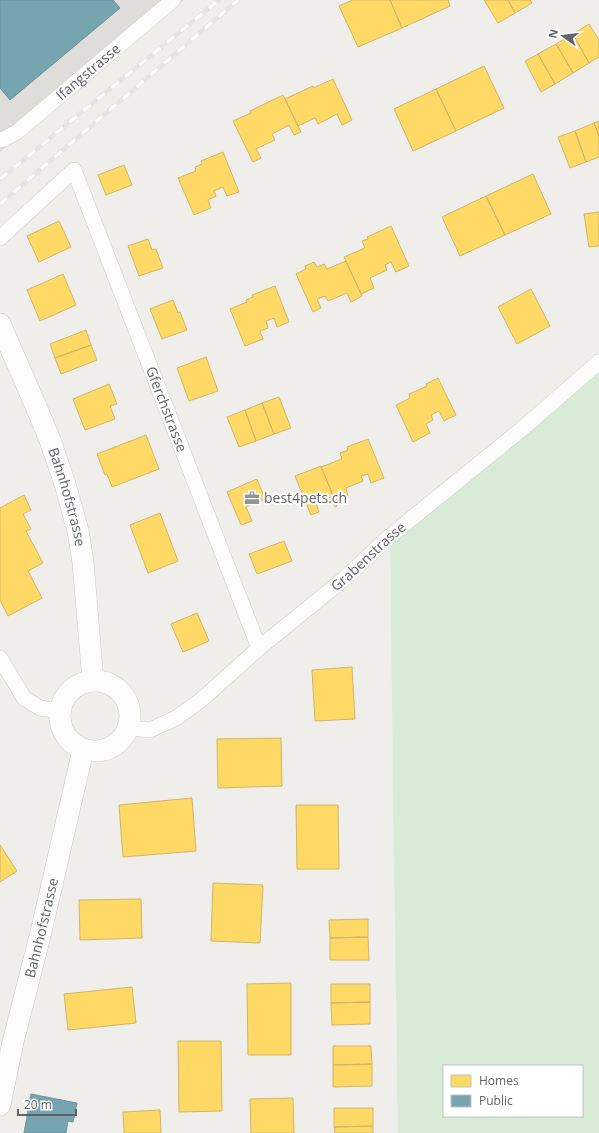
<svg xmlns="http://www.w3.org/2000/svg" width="599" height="1133" viewBox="0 0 599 1133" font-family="'Open Sans',sans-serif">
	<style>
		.industrial { fill: #dfddda }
		.green { fill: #d8ebd6; fill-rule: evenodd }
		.homes { fill: #ffd966; stroke: #cfb667 }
		.public { fill: #76a5af; stroke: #6f919a }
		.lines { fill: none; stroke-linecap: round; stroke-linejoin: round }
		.minor-casing { stroke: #cbcccc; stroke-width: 16 }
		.secondary-casing { stroke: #cacacb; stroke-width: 22 }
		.minor { stroke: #fdfcfc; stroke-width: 15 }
		.secondary { stroke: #fdfcfc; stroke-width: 21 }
		.rail-casing { stroke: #e4e4e4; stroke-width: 4.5 }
		.rail { stroke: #fff; stroke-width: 3; stroke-dasharray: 9; stroke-linecap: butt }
		.labels { text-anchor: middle; stroke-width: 4; stroke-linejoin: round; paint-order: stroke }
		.street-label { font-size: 14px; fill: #5f6368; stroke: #fff }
		.poi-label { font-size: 14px; fill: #5f6368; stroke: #fff; text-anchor: start }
	</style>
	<rect width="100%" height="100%" fill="#efeeea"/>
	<path class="industrial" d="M0 0H184L0 152Z"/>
	<path class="green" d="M599 362V1133H398L394 855 390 536ZM444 1066H582V1116H444Z"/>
	<path class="homes" d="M353 0H390L402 28 358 47 339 6Z
		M390 0H448L450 6 402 28Z
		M484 0H508L515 13 498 23Z
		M508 0H530L532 3 515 13Z
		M589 24 599 40V57L589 63 573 34Z
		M573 34 589 63 573 73 556 44Z
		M556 44 573 73 555 84 538 54Z
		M538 54 555 84 541 92 525 61Z
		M484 66 504 108 456 131 436 89Z
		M333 79 352 120 342 125 337 114 318 124 315 118 298 126 285 99 313 86V88Z
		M436 89 456 131 413 151 394 109Z
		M283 95 301 132 294 135 289 125 272 134 275 140 256 149 261 158 253 162 233 121 251 113 250 111Z
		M599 121V136L594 123Z
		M594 123 599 136V157L586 162 575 131Z
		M575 131 586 162 570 168 558 137Z
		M223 152 239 192 227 196 223 187 214 191 216 196 208 200 211 208 194 215 178 178 196 171 195 167 202 164 201 161Z
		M124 165 132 185 106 195 98 175Z
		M533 174 551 214 505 235 486 196Z
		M486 196 505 235 460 256 442 217Z
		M599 212V246L589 247 584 214Z
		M59 221 71 247 39 262 27 236Z
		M391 226 409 266 396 272 391 262 385 265 387 270 370 278 374 288 361 294 344 257 365 248 362 241 368 239 367 237Z
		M148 239 152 250 156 249 163 268 139 276 128 246Z
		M346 261 362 296 351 302 347 293 328 301 325 296 317 299 321 308 313 312 296 274 306 269 305 266 314 262 317 267 324 264 327 269Z
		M63 274 76 305 40 321 27 290Z
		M275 286 289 322 277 327 274 318 266 321 268 328 260 331 263 339 245 346 230 309 247 302 246 300 253 297 252 295Z
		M531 289 550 326 517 344 498 307Z
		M173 300 178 313 180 312 187 330 162 339 150 309Z
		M86 330 91 345 55 358 50 344Z
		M91 345 97 360 61 374 55 358Z
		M206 357 218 391 189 401 177 368Z
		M438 378 456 415 444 421 439 411 431 415 433 420 426 424 430 433 413 442 396 405 410 398 409 394 427 386 426 384Z
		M109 384 117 404 110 406 115 419 85 430 73 399Z
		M279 397 291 428 274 434 262 403Z
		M262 403 274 434 256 441 245 410Z
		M245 410 256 441 239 447 227 417Z
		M146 435 159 469 112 487 107 474 105 475 97 454Z
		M368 439 384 478 371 483 368 474 361 476 363 481 346 488 348 496 335 500 321 467 342 459 340 453 348 450 347 447Z
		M321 466 337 506 335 507 331 497 316 503 319 512 311 515 295 476Z
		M257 479 265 499 246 507 252 521 241 525 227 492Z
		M24 495 31 510 23 514 31 529 26 531 43 563 28 571 42 598 8 616 0 600V508Z
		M160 513 178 561 148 573 130 525Z
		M284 541 292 561 257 574 249 554Z
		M197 613 209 641 183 652 171 624Z
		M352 667 355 719 315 721 312 670Z
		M281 738 282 786 218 788 217 739Z
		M192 798 196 851 123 857 119 805Z
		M296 805H338L339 869H297Z
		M0 845 17 871 0 882Z
		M213 883 263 885 260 943 211 941Z
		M141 899 142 938 80 940 79 900Z
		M368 919V937L330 938 329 920Z
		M368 937 369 960H330V938Z
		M291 983V1055H248L247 984Z
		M331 984H370V1002L331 1003Z
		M132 987 136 1023 68 1030 64 994Z
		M370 1002V1024L332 1025 331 1003Z
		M178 1041H221L222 1111 179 1112Z
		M333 1046H371L372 1064 333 1065Z
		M372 1064V1086L333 1087V1065Z
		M293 1098 294 1133H251L250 1099Z
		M334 1108H373V1126L334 1127Z
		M160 1110 161 1133H124L123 1112Z
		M373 1126V1133H335L334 1127Z"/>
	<path class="public" d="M0 0H113L120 8 10 100 0 88Z
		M31 1094 77 1103 73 1122 68 1121 66 1133H24Z"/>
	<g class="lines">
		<g class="minor-casing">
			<g id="minor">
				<path id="s1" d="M0 140 4 139 17 132 173 0"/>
				<path id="s2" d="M0 238 74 170 259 648"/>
				<path d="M0 658 24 698 40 708 60 711"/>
				<path id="s3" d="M129 728 140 729 150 730 176 718 201 700 259 648 344 579 390 536 523 428 599 362"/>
			</g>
		</g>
		<g class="secondary-casing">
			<g id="secondary">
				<path id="s4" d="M0 324 35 404 50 440 65 484 78 531 83 562 93 681"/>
				<circle cx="95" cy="716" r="35"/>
				<path id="s5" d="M0 1105 13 1042 41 932 83 750"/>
			</g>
		</g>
		<use href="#minor" class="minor"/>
		<use href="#secondary" class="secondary"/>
		<g class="rail-casing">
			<path id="rail" d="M0 179 219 0
				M0 204 238 0"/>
		</g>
		<use href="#rail" class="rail"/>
	</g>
	<defs>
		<g id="office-bare" transform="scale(1.2)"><path d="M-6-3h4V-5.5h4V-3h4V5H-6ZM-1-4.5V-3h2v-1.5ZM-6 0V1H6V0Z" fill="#919496" stroke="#fff" stroke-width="2.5" paint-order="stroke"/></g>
	</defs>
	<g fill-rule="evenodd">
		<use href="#office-bare" x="252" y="498"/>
	</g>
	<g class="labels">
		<g class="street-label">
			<text dy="5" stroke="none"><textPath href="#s1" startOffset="112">Ifangstrasse</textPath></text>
			<text dy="5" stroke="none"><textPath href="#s2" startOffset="357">Gferchstrasse</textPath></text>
			<text dy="5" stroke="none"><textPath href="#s4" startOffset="186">Bahnhofstrasse</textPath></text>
			<text dy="5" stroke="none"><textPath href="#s3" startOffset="301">Grabenstrasse</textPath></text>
			<text dy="5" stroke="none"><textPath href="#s5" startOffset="182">Bahnhofstrasse</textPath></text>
		</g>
		<g class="poi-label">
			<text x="264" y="503">best4pets.ch</text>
		</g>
	</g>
	<rect x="443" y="1065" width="140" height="52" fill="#ffffff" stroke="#bfc1c3"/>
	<rect x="451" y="1075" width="20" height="12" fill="#ffd966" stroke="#bfc1c3"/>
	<text x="479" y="1085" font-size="12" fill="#5f6368">Homes</text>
	<rect x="451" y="1095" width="20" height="12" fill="#76a5af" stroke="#bfc1c3"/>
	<text x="479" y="1105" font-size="12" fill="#5f6368">Public</text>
	<g transform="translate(563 36) rotate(284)" stroke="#ffffff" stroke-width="3" paint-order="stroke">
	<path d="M0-3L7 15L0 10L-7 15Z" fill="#5f6368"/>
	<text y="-6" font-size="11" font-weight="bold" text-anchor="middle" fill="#5f6368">N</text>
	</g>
	<path d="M18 1109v6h58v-6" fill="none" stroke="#5f6368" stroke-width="2"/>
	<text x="24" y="1109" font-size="12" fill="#5f6368" stroke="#ffffff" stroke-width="3" paint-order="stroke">20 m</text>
</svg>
